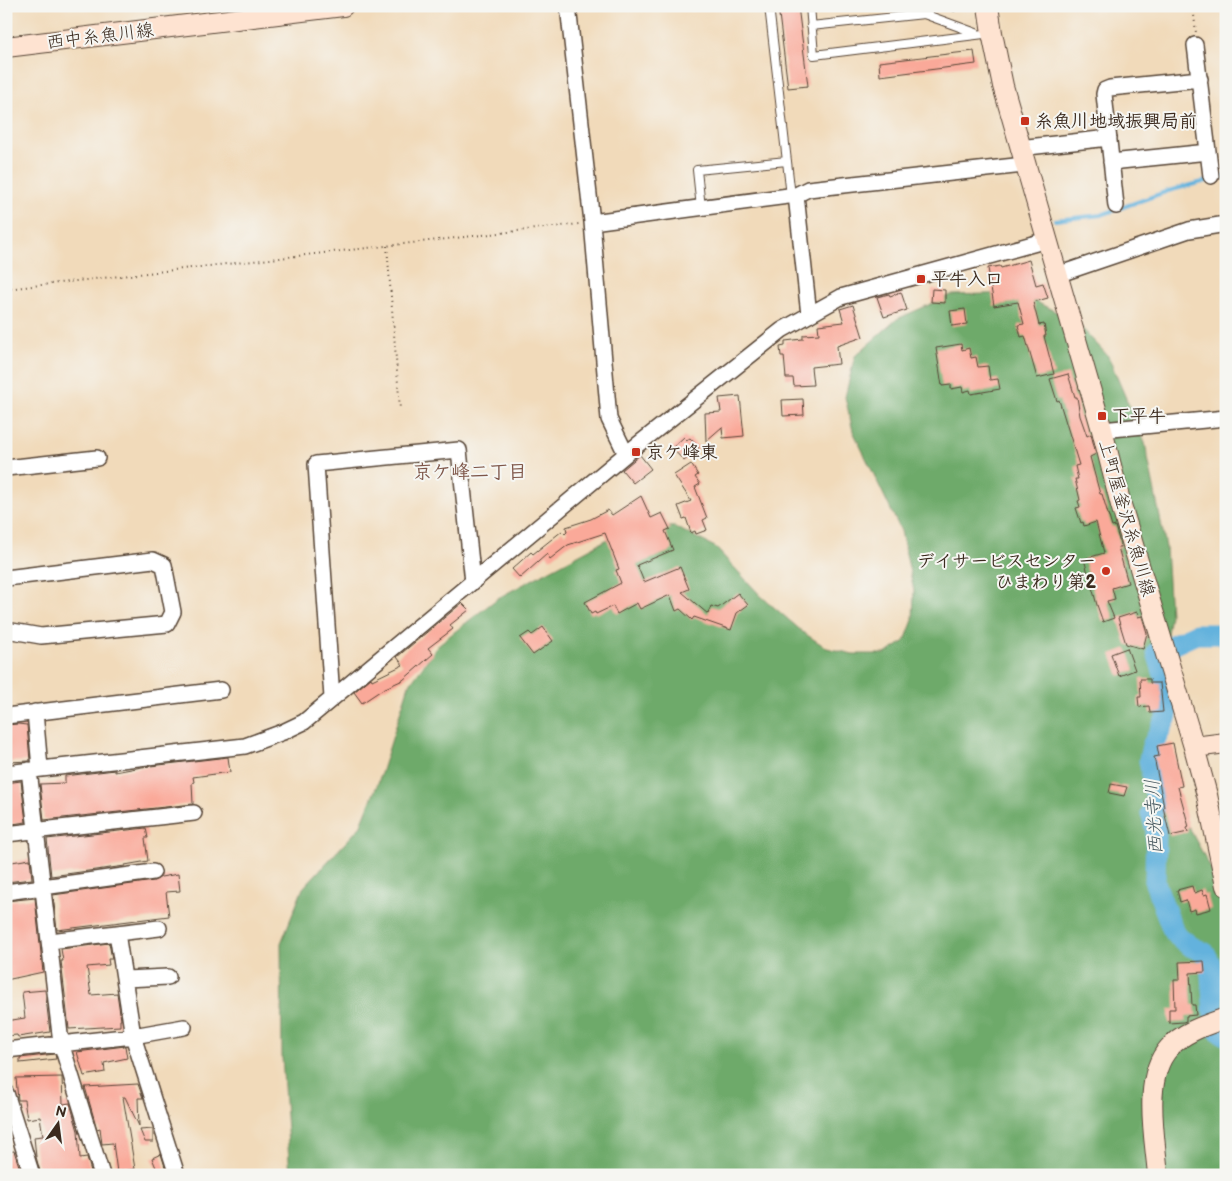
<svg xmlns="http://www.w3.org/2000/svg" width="1232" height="1181" viewBox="0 0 1232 1181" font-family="'Balsamiq Sans','Klee One',sans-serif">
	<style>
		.forest { fill: #6eaa6b; stroke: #546a44 }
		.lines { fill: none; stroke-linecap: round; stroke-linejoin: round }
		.stream { stroke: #63b2dd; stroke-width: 4 }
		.river { stroke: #63b2dd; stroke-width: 21 }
		.building { fill: #faa999 }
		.lane-casing { stroke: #564435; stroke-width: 10 }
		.street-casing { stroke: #564435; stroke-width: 18 }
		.secondary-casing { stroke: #564435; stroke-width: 22 }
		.path { stroke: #564435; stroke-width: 2; stroke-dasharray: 1 4; stroke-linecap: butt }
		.lane { stroke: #fff; stroke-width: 8 }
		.street { stroke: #fff; stroke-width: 15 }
		.secondary { stroke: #fee3d1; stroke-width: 20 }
		.poi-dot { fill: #c8321e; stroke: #f6f6f2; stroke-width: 2 }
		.labels { text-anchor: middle; stroke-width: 4; stroke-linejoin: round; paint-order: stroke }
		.street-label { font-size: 18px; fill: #3b2a1e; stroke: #f6f6f2 }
		.poi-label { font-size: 18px; font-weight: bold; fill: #3b2a1e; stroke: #f6f6f2; text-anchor: start }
		.neighbourhood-label { font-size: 19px; font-weight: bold; fill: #7e5649; stroke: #f6f6f2 }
		.water-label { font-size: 19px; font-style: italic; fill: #495a61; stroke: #f6f6f2 }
	</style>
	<rect width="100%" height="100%" fill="#f6f6f2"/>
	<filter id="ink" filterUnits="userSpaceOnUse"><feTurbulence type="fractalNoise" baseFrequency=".02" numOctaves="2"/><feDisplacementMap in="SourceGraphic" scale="10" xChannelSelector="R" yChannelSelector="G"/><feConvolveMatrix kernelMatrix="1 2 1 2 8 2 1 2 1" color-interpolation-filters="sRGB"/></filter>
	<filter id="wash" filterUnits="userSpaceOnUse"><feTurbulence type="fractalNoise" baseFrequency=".0096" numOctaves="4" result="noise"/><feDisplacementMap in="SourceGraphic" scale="20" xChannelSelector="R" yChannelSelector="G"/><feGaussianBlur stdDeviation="1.12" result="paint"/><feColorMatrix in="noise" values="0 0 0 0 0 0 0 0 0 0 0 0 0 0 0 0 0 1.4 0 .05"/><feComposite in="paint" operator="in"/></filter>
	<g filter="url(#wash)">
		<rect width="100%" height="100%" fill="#f1daba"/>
		<path class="forest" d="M1019 293 1076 322 1108 356 1145 443 1166 547 1170 615 1160 677 1158 735 1181 813 1226 896V1165L1224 1175H290L282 1057 281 943 303 888 360 827 378 783 409 685 439 644 498 598 606 540 640 526 675 527 715 547 761 596 804 633 827 648 853 654H885L905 641 913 620 914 591 901 531 853 431 845 397 855 356 897 319 951 295Z"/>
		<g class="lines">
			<path class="stream" d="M1055 220 1101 215 1168 191 1226 176"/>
			<path class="river" d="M1226 634H1196L1157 652 1171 698 1166 719 1152 746 1149 760 1157 804 1151 813 1156 830 1155 883 1174 933 1190 946 1205 953 1210 963 1214 1015 1218 1030 1226 1035"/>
		</g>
		<g id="blocks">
			<path class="building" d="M778 6H798L808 86 788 88Z
				M974 51 976 64 880 76 879 62Z
				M1029 260 1036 285 1043 283 1048 298 1033 302 1039 325 1044 324 1046 336H1044L1054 374 1037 378 1025 336 1021 337 1018 325 1024 324 1018 302 994 306 988 268 1000 266 1001 268Z
				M932 289 945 290V303L931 302Z
				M901 292 907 310 884 317 877 297 889 294 890 296Z
				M853 305 863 337 837 346 839 364 811 367 813 385 794 386 793 378H786L784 356H781L780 347 785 346V341L803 339V335L819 334 818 325 844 322 840 309Z
				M965 309 967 324 952 326 950 311Z
				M961 344 962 350 969 348 971 358 976 357 978 367 988 366 990 380 998 379 1000 389 971 394 970 390 963 392 962 387 951 389V385L942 386 936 348Z
				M1068 374 1075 397H1077L1080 416 1087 436 1091 434 1096 454 1090 457 1100 494H1102L1112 527 1115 526 1121 547H1118L1128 583 1112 588 1115 599 1107 601 1114 618 1103 622 1097 605 1084 559 1104 553 1096 522 1084 526 1083 522 1081 523 1076 508 1080 507 1078 501 1080 500 1075 479H1078L1075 466 1079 465 1059 400 1057 401 1050 379Z
				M740 396 744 436 723 438 722 427 706 441 705 413 721 412 719 398Z
				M803 399 804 415 783 416 782 400Z
				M684 437 687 440 690 438 699 448 684 461 672 448Z
				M640 455 651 469 633 483 622 470Z
				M691 464 698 475 695 477 700 484 695 487 707 518 703 520 707 530 696 534 695 531 691 533 686 518 683 519 678 506 691 501 674 475Z
				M641 496 651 518 662 513 670 529 665 531 673 550 637 565 644 582 680 567 689 589 682 592 708 614 711 606 718 608 738 593 748 605 737 613 731 630 694 617 692 620 680 609 676 611 670 595 640 609 637 603 617 614 613 606 596 614 595 612 591 614 585 602 621 583 616 570 619 569 605 533 568 545 550 559 547 554 520 578 512 569 531 552 533 554 562 531 565 534 567 532 566 527 591 519 608 510 612 515Z
				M462 603 469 610 450 625 453 629 428 648 433 654 403 680 383 689 362 703 354 692 371 678 372 680 403 665 397 657Z
				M1137 612 1138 617 1142 616 1147 633 1143 649 1126 644 1118 618Z
				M543 627 553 641 533 655 520 638 529 632 532 635Z
				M1127 648 1135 670 1119 676 1111 654Z
				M1140 679H1150V683H1160L1163 712 1150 713 1149 706 1139 707 1138 697H1141Z
				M18 724 27 725 30 761 7 762 6 725Z
				M1173 743 1182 786 1178 787 1189 827 1187 828 1188 832 1170 836 1163 807H1164L1154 757 1159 756 1157 746Z
				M228 757 230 772 193 777 194 782 192 783 193 804 44 820 40 784 65 783V776L115 770V772L142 767Z
				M21 781 26 822 6 825V811H8L6 783Z
				M1111 784 1127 787 1124 796 1109 793Z
				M146 828 148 838H145L148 861 125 865V866L51 876 47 839Z
				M30 859 32 879 6 882V863Z
				M178 874 180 891 166 892 169 916 57 930 53 895 154 881 161 877Z
				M1192 886 1194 893 1202 890 1204 895 1207 894 1211 909 1196 913 1195 909 1189 911 1186 900 1180 902 1177 890Z
				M35 898 43 972 6 980V901Z
				M109 943 112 959H108L109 965 87 967 91 995 117 993 121 1020H120V1026L69 1029 61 961H63L61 949Z
				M1204 961 1205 972 1190 973 1192 1005H1195L1196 1015 1186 1016V1021L1183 1022 1169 1023V1009H1175L1174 980H1180L1179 962Z
				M45 990 50 1032 18 1037 17 1035 6 1036V1021L25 1018 22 992Z
				M125 1046 127 1058 104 1063 105 1072 84 1076 77 1052Z
				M55 1054 56 1059 20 1063V1058Z
				M62 1077 63 1104 70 1103 78 1131 80 1158 87 1157 92 1175H41L36 1157 34 1137 43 1136 40 1117 27 1119 24 1100H18L16 1078Z
				M138 1084 143 1098H138L139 1126 125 1097H123L135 1169 117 1172 113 1143 102 1144 100 1128 97 1129 85 1087Z
				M153 1129V1142H145L140 1130Z
				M14 1151 22 1175H6V1152Z
				M161 1154 167 1173 163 1175H159L152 1158Z"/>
		</g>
	</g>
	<g filter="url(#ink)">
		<use href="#blocks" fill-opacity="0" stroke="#564435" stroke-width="1"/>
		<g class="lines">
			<g class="lane-casing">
				<path id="lane" d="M769 6 791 196
					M810 6 814 55 992 33
					M811 26 924 14 976 33
					M701 208 697 170 787 161"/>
			</g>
			<g class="street-casing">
				<path id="street" d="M568 6 592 222 609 419 626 454
					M1195 45 1211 176
					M1019 148 1109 138
					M1111 162 1208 152
					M796 195 809 315
					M1116 206 1104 94 1105 90 1110 88 1200 79
					M592 222 796 195 808 189 1024 165
					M1057 275 1189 230 1226 224
					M1102 430 1226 418
					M6 468 97 458
					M6 578 153 560 164 565 173 612 167 624 41 636 12 631 6 632
					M332 698 316 464 459 450 473 582
					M35 712 40 768
					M6 716 221 690
					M29 770 61 1043 102 1175
					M6 773 245 746 283 732 304 722 626 454 782 330 841 297 1047 240
					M6 834 194 813
					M6 892 153 872
					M117 933 133 1036 177 1175
					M50 941 159 928
					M125 979 168 977
					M6 1050 133 1036 184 1027
					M6 1093 32 1175"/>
			</g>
			<g class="secondary-casing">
				<path id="secondary" d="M988 6 992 33 1003 86 1102 430 1121 505 1194 747 1207 795 1226 886
					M6 47 343 6
					M1194 747 1226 743
					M1158 1175C1155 1137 1142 1078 1169 1048 1183 1032 1206 1025 1226 1018"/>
			</g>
			<path class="path" d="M953 6 955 14
				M1193 6 1196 33
				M387 246 400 409
				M6 289 579 224"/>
			<use href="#lane" class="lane"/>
			<use href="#street" class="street"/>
			<use href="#secondary" class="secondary"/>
		</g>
	</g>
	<g class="poi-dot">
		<rect x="1020" y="116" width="10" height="10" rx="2.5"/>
		<rect x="916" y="274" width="10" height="10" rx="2.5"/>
		<rect x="1097" y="411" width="10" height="10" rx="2.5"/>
		<rect x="631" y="447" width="10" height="10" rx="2.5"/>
		<circle cx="1106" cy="571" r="5"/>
	</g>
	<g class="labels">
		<g class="street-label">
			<text transform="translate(100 36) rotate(-7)" y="6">西中糸魚川線</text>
			<text transform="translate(1127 518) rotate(74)" y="6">上町屋釜沢糸魚川線</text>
		</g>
		<g class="poi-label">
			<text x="1035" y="127">糸魚川地域振興局前</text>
			<text x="931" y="285">平牛入口</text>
			<text x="1112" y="422">下平牛</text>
			<text x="646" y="458">京ケ峰東</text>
			<text x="1096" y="567" text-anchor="end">デイサービスセンター<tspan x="1096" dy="21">ひまわり第2</tspan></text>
		</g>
		<g class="neighbourhood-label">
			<text x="470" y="478">京ケ峰二丁目</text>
		</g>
		<g class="water-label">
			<text transform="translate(1153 817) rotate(-93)" y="7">西光寺川</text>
		</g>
	</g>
	<rect width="1232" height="1181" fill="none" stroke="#f6f6f2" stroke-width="25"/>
	<g transform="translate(58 1124) rotate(14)" stroke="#f6f6f2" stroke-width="4" paint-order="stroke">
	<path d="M0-4L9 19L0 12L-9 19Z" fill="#3b2a1e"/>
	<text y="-8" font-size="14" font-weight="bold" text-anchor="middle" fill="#3b2a1e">N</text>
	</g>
</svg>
